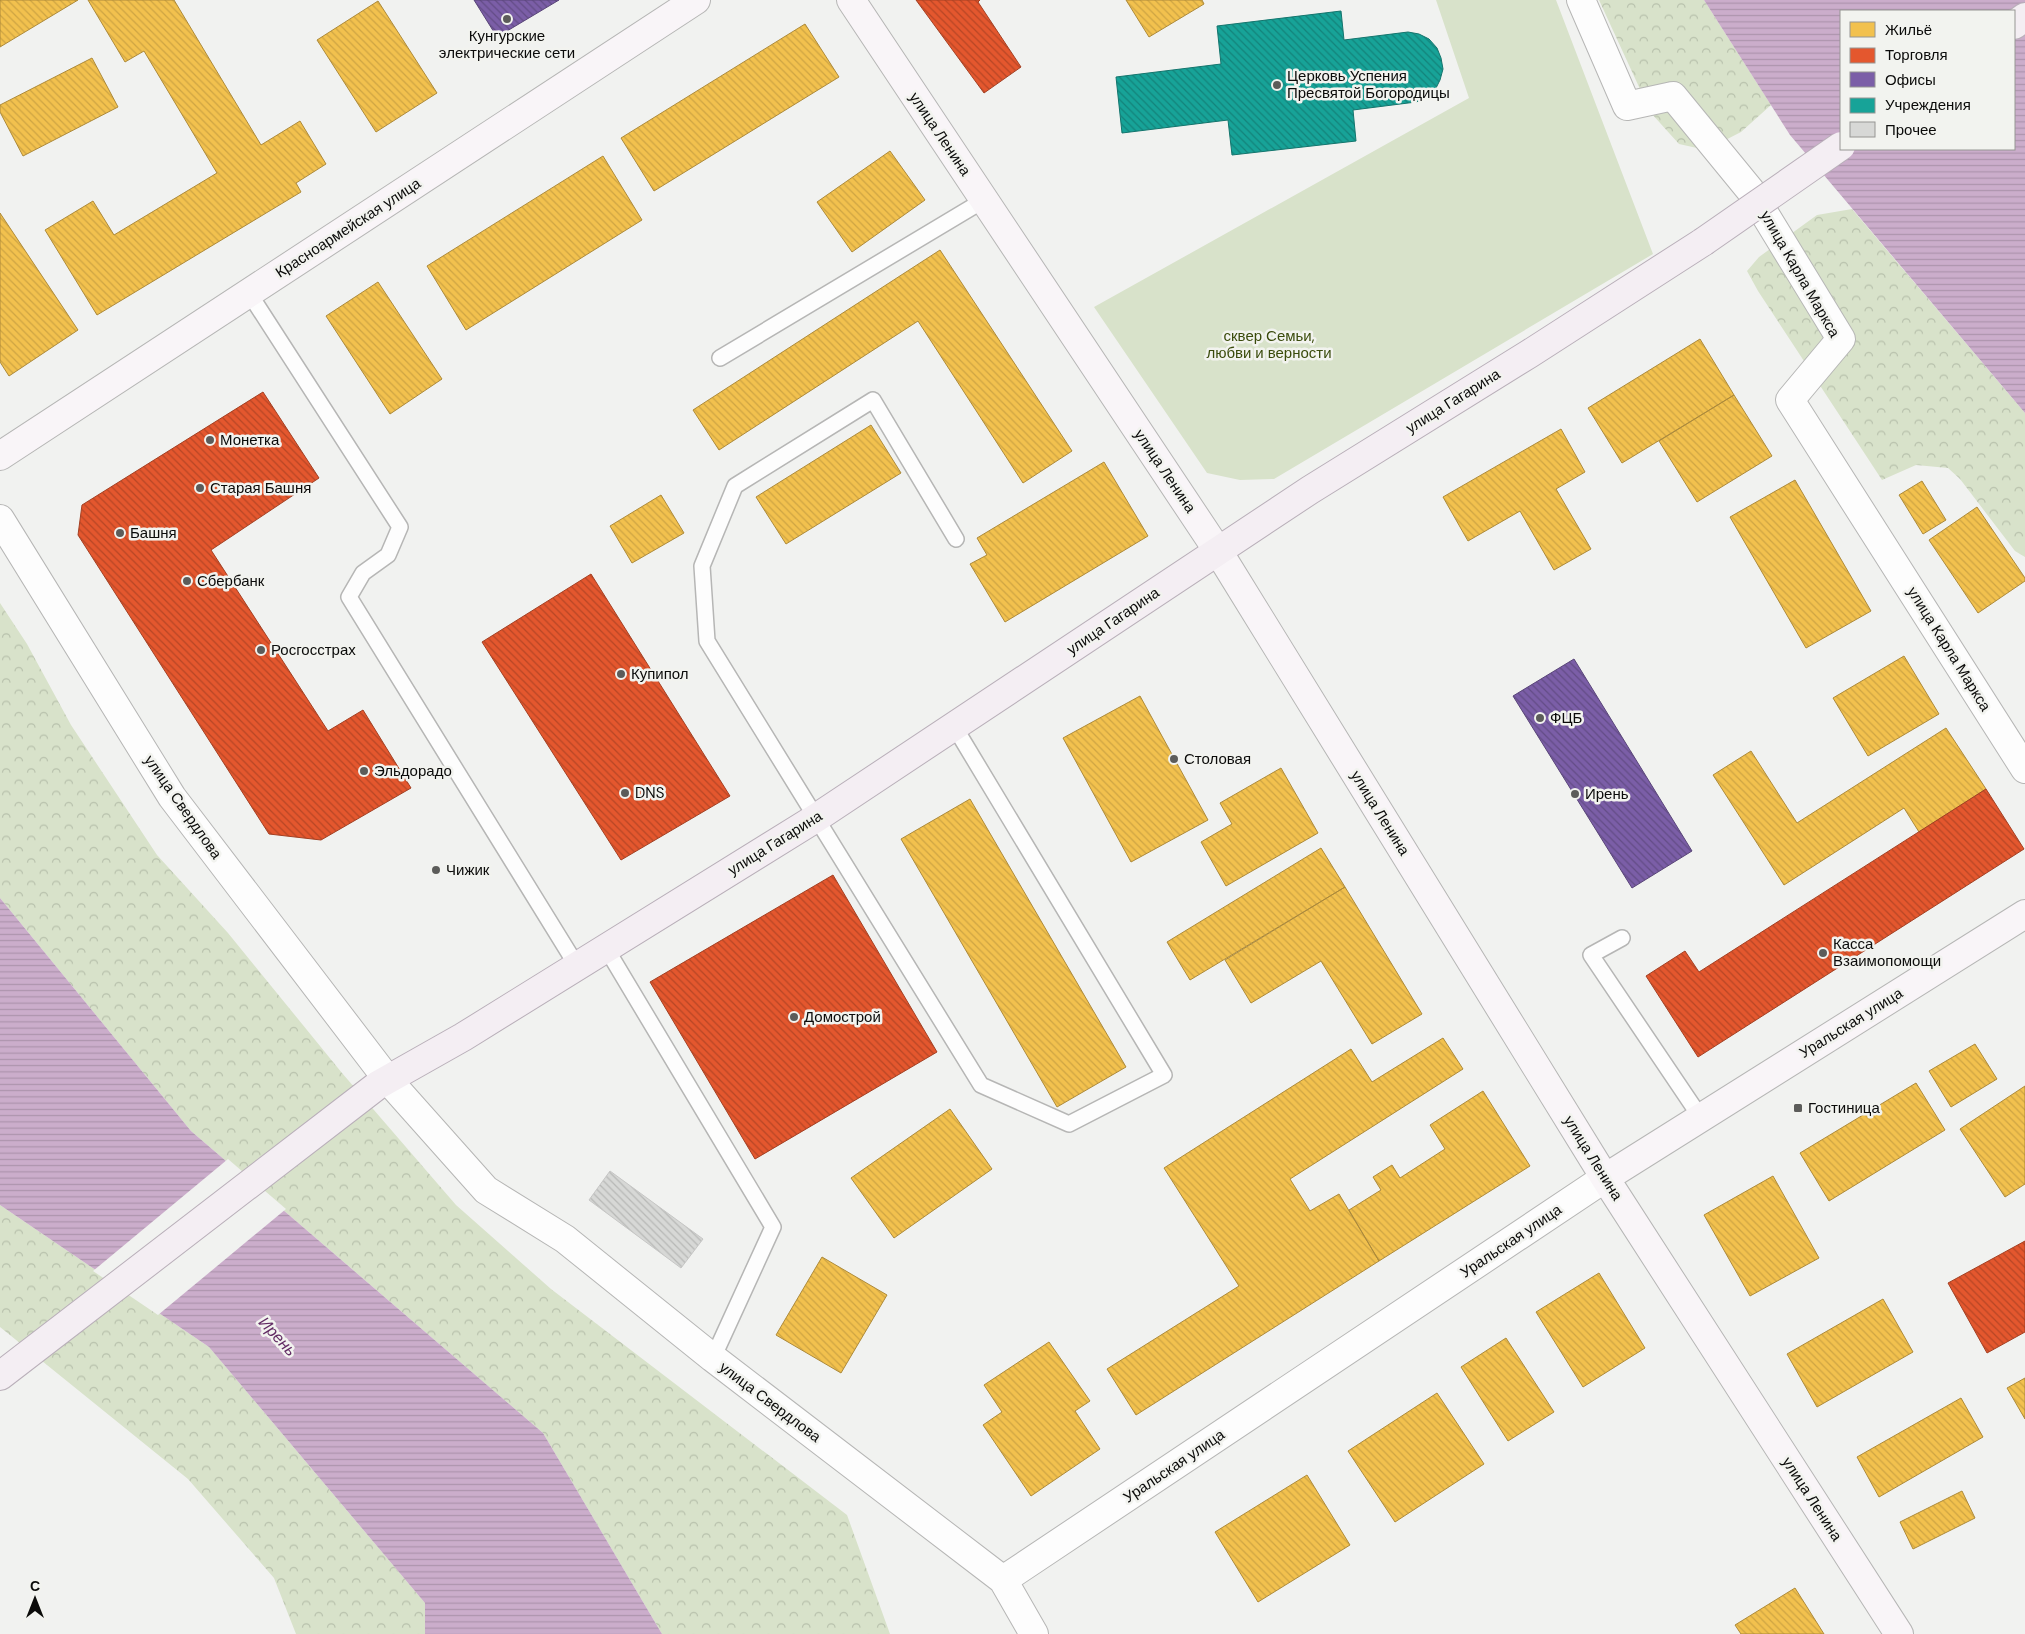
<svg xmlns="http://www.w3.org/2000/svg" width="2025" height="1634" viewBox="0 0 2025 1634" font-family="'DM Sans',sans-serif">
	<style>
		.forest { fill: url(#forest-crowns) }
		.green { fill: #d8e2ca }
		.water { fill: url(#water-rules); fill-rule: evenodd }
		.pier { fill: #f1f2f0 }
		.homes { fill: url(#homes-back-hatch); stroke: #ad8a3a }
		.shops { fill: url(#shops-back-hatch); stroke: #a34023 }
		.offices { fill: url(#offices-back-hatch); stroke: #594578 }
		.public { fill: url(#public-back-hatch); stroke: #13756d }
		.building { fill: url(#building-back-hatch); stroke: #c6c6c5 }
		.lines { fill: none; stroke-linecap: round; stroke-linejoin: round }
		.lane-casing { stroke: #b6b6b5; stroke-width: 18 }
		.street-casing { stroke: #b6b6b5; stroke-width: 30 }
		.secondary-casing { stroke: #b6b6b5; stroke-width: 30 }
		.primary-casing { stroke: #b9afb9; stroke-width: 30 }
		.lane { stroke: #fdfdfd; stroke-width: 15 }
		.street { stroke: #fdfdfd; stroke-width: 28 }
		.secondary { stroke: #f9f5f8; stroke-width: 28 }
		.primary { stroke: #f4eef3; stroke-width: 28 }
		.primary-bridge-casing { stroke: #b9afb9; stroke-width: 30; stroke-linecap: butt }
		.primary-bridge { stroke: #f4eef3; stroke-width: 28 }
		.poi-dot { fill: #5c5c5a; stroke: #f2f3ef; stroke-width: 2 }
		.labels { text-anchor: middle; stroke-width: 5; stroke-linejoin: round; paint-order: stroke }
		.poi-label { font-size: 15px; fill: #0b0b0a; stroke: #f2f3ef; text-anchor: start }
		.street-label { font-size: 15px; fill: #0b0b0a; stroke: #f2f3ef }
		.park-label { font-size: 15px; fill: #3a4b0c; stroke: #f2f3ef }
		.water-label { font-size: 16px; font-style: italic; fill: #622c64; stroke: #f2f3ef }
	</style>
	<defs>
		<pattern id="forest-crowns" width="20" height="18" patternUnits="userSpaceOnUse" patternTransform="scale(1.25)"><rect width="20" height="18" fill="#d8e2ca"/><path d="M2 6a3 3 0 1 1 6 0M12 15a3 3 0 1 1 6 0" fill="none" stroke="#b8c1ac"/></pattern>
		<pattern id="water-rules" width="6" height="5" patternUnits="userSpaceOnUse" patternTransform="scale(1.25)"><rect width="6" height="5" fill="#cbadcb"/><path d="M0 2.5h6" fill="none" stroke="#ad94ad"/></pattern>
		<pattern id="homes-back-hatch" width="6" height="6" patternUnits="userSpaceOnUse" patternTransform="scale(1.25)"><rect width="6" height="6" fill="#f2c14e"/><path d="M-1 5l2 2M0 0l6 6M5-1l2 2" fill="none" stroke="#cea443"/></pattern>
		<pattern id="shops-back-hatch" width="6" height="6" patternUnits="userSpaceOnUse" patternTransform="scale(1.25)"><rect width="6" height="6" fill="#e4572e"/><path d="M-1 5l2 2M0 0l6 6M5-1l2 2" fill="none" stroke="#b74625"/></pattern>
		<pattern id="offices-back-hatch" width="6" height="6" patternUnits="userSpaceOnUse" patternTransform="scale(1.25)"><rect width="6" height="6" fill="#7b5ea7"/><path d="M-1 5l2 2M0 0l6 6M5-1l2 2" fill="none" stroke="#634c86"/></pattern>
		<pattern id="public-back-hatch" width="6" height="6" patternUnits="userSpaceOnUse" patternTransform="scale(1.25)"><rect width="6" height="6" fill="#17a398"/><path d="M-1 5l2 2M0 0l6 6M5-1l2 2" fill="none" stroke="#13837a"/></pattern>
		<pattern id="building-back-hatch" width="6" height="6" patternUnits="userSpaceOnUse" patternTransform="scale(1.25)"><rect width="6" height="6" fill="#d7d8d6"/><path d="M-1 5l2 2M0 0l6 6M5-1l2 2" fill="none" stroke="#b7b8b6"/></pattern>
	</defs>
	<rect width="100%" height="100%" fill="#f1f2f0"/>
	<path class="forest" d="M1599 0H1704L1771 105 1741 132 1706 150 1679 144 1651 113Z
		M1852 209 2025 413V557L2015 551 1960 479 1948 468 1916 465 1882 480 1758 291 1747 271 1759 257 1817 215Z
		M0 603 27 644 71 725 157 855 228 933 342 1073 456 1205 551 1289 847 1515 890 1634H662L543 1433 191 1131 0 898Z
		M0 1205 209 1347 425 1603V1634H296L274 1578 188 1479 0 1327Z"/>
	<path class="green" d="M1436 0H1556L1653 254 1274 479 1240 480 1207 473 1094 307 1469 98Z"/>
	<path class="water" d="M1704 0H2025V413L1790 135ZM1841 11H2014V149H1841Z
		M0 898 191 1131 543 1433 662 1634H425V1603L209 1347 0 1205Z"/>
	<path class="pier" d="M228 1159 286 1209 158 1315 93 1271Z"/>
	<path class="homes" d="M0 0H78L0 47Z
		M88 0H174L261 145 300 121 326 164 296 183 301 192 97 315 45 230 93 201 114 235 217 173 144 51 125 62Z
		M1126 0H1202L1204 4 1149 37Z
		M378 1 437 93 376 132 317 40Z
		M805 24 839 77 654 191 621 138Z
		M92 58 118 107 23 156 0 112V105Z
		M890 151 925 200 852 252 817 202Z
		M603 156 642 220 466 330 427 266Z
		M0 213 78 330 9 376 0 362Z
		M940 250 1072 451 1023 483 918 321 719 450 693 410Z
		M378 282 442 379 390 414 326 316Z
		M1700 339 1734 395 1622 463 1588 408Z
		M1734 395 1772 456 1697 502 1659 441Z
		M871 425 901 473 786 544 756 497Z
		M1561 429 1585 472 1556 489 1591 549 1554 570 1520 511 1468 541 1443 497Z
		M1104 462 1148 536 1005 622 970 564 987 555 977 538Z
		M1795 480 1871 611 1806 648 1730 517Z
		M1922 481 1946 520 1923 534 1899 495Z
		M661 495 684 533 632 563 610 526Z
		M1977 507 2025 578V581L1978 613 1929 540Z
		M1904 656 1939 714 1868 756 1833 698Z
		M1140 696 1208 820 1131 862 1063 738Z
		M1946 728 1986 789 1919 832 1904 808 1784 885 1713 775 1751 751 1797 823Z
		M1281 768 1318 833 1226 886 1201 842 1232 824 1220 803Z
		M970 799 1126 1067 1057 1107 901 839Z
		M1321 848 1345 887 1190 980 1167 942Z
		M1345 887 1422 1014 1372 1044 1321 961 1251 1003 1225 960Z
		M1443 1038 1463 1069 1290 1179 1310 1211 1339 1194 1379 1261 1136 1415 1107 1369 1239 1286 1164 1168 1351 1049 1372 1082Z
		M1975 1044 1997 1079 1951 1107 1929 1071Z
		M1916 1083 1945 1130 1829 1201 1800 1153Z
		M2025 1086V1184L2005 1197 1960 1129Z
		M1483 1091 1530 1166 1379 1261 1349 1210 1381 1190 1373 1177 1392 1165 1400 1178 1445 1149 1430 1125Z
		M950 1109 992 1169 894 1238 851 1178Z
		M1773 1176 1819 1258 1750 1296 1704 1215Z
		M822 1257 887 1295 841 1373 776 1335Z
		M1599 1273 1645 1348 1583 1387 1536 1312Z
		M1883 1299 1913 1352 1817 1407 1787 1354Z
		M1506 1338 1554 1412 1508 1441 1461 1367Z
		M1049 1342 1090 1401 1075 1411 1100 1449 1031 1496 983 1425 1002 1412 984 1385Z
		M2025 1378V1419L2007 1388Z
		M1437 1393 1484 1464 1395 1522 1348 1451Z
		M1961 1398 1983 1437 1879 1497 1857 1457Z
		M1307 1475 1350 1545 1258 1602 1215 1532Z
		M1962 1491 1975 1518 1913 1549 1900 1522Z
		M1795 1588 1824 1634H1741L1735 1625Z"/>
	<path class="shops" d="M916 0H980L978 2 1021 67 984 93Z
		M263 392 319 478 211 550 328 731 363 710 411 788 321 840 269 834 78 535 82 505Z
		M591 574 730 796 621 860 482 642Z
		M1986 789 2024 849 1698 1057 1646 976 1685 951 1699 972Z
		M833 875 937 1052 755 1159 650 982Z
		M2025 1241V1332L1987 1353 1948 1283Z"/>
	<path class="offices" d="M474 0H559L497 37Z
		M1574 659 1692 851 1632 888 1513 696Z"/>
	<path class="public" d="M1341 11 1344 40 1408 32 1419 34 1429 39 1437 48 1441 58 1443 69 1440 80 1435 90 1427 98 1416 102 1353 110 1356 141 1232 155 1228 120 1122 133 1116 77 1221 64 1217 26Z"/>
	<path class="building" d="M610 1171 703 1239 681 1268 589 1200Z"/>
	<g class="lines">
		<g class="lane-casing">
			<path id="lane" d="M249 293 400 527 388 555 363 573 349 597 577 966
				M720 358 984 200
				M954 726 1164 1075 1069 1124 981 1085 707 641 702 566 735 486 873 400 956 539
				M1622 938 1591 955 1701 1118
				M606 948 773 1227 713 1358"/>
		</g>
		<g class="street-casing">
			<path id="street" d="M1581 0 1627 106 1673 96 1750 190 1841 339 1790 400 2025 769
				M0 519 172 797 388 1080 486 1190 565 1239 713 1358 1003 1580 1034 1634
				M1003 1580 1605 1178"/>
		</g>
		<g class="secondary-casing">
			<path id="secondary" d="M851 0 1218 551 1605 1178 1899 1634
				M0 456 696 0
				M1605 1178 2025 914"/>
		</g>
		<g class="primary-casing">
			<path id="primary" d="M2014 25 2025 17
				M0 1376 378 1085 463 1037 816 818 1310 490 1529 354 1703 242"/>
		</g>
		<use href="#lane" class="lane"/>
		<use href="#street" class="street"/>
		<use href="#secondary" class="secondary"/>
		<use href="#primary" class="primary"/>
		<g class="primary-bridge-casing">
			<path id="primary-bridge" d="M1703 242 1841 146"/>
		</g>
		<use href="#primary-bridge" class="primary-bridge"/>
	</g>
	<g class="poi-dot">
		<circle cx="507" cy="19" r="5"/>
		<circle cx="1277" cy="85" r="5"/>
		<circle cx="210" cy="440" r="5"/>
		<circle cx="200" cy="488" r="5"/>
		<circle cx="120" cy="533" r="5"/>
		<circle cx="187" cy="581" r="5"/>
		<circle cx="261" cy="650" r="5"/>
		<circle cx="621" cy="674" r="5"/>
		<circle cx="1540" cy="718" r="5"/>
		<circle cx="1174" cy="759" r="5"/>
		<circle cx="364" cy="771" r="5"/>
		<circle cx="625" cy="793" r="5"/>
		<circle cx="1575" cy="794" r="5"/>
		<circle cx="436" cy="870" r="5"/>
		<circle cx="1823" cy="953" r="5"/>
		<circle cx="794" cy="1017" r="5"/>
		<rect x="1793" y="1103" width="10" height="10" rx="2.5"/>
	</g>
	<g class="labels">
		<g class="poi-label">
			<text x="507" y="41" text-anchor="middle">Кунгурские<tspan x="507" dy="17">электрические сети</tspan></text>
			<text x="1287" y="81">Церковь Успения<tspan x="1287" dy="17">Пресвятой Богородицы</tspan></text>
			<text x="220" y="445">Монетка</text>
			<text x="210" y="493">Старая Башня</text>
			<text x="130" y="538">Башня</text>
			<text x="197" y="586">Сбербанк</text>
			<text x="271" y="655">Росгосстрах</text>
			<text x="631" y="679">Купипол</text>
			<text x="1550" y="723">ФЦБ</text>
			<text x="1184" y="764">Столовая</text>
			<text x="374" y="776">Эльдорадо</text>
			<text x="635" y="798">DNS</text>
			<text x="1585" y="799">Ирень</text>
			<text x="446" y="875">Чижик</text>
			<text x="1833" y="949">Касса<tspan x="1833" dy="17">Взаимопомощи</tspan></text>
			<text x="804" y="1022">Домострой</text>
			<text x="1808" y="1113">Гостиница</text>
		</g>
		<g class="street-label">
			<text transform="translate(940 134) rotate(56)" y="5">улица Ленина</text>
			<text transform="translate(348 228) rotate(-33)" y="5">Красноармейская улица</text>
			<text transform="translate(1800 274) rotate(60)" y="5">улица Карла Маркса</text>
			<text transform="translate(1453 401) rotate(-32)" y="5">улица Гагарина</text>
			<text transform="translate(1165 471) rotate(56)" y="5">улица Ленина</text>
			<text transform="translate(1113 621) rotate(-34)" y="5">улица Гагарина</text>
			<text transform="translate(1949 649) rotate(58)" y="5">улица Карла Маркса</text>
			<text transform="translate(183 807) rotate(55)" y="5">улица Свердлова</text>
			<text transform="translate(1380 813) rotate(58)" y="5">улица Ленина</text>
			<text transform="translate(775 843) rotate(-32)" y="5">улица Гагарина</text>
			<text transform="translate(1851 1023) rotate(-32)" y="5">Уральская улица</text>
			<text transform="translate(1593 1158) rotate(58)" y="5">улица Ленина</text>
			<text transform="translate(1511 1241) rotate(-34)" y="5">Уральская улица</text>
			<text transform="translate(770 1402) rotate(37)" y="5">улица Свердлова</text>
			<text transform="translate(1174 1466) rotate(-34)" y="5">Уральская улица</text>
			<text transform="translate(1812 1499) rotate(57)" y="5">улица Ленина</text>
		</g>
		<g class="park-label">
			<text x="1269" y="341">сквер Семьи,<tspan x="1269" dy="17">любви и верности</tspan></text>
		</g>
		<g class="water-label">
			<text transform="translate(278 1336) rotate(47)" y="6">Ирень</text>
		</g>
	</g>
	<rect x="1840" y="10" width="175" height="140" fill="#f2f3ef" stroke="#969693"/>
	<rect x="1850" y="22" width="25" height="15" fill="#f2c14e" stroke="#969693"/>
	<text x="1885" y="35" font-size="15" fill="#0b0b0a">Жильё</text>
	<rect x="1850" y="48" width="25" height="15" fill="#e4572e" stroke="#969693"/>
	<text x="1885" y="60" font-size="15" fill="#0b0b0a">Торговля</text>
	<rect x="1850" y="72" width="25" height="15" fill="#7b5ea7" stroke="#969693"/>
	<text x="1885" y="85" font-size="15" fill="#0b0b0a">Офисы</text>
	<rect x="1850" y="98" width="25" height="15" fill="#17a398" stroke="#969693"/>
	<text x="1885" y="110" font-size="15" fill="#0b0b0a">Учреждения</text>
	<rect x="1850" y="122" width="25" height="15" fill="#d7d8d6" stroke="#969693"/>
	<text x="1885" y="135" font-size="15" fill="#0b0b0a">Прочее</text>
	<g transform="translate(35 1599)" stroke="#f2f3ef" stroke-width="4" paint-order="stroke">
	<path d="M0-4L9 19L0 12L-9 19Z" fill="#0b0b0a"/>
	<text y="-8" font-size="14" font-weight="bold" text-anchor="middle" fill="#0b0b0a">С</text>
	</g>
</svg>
